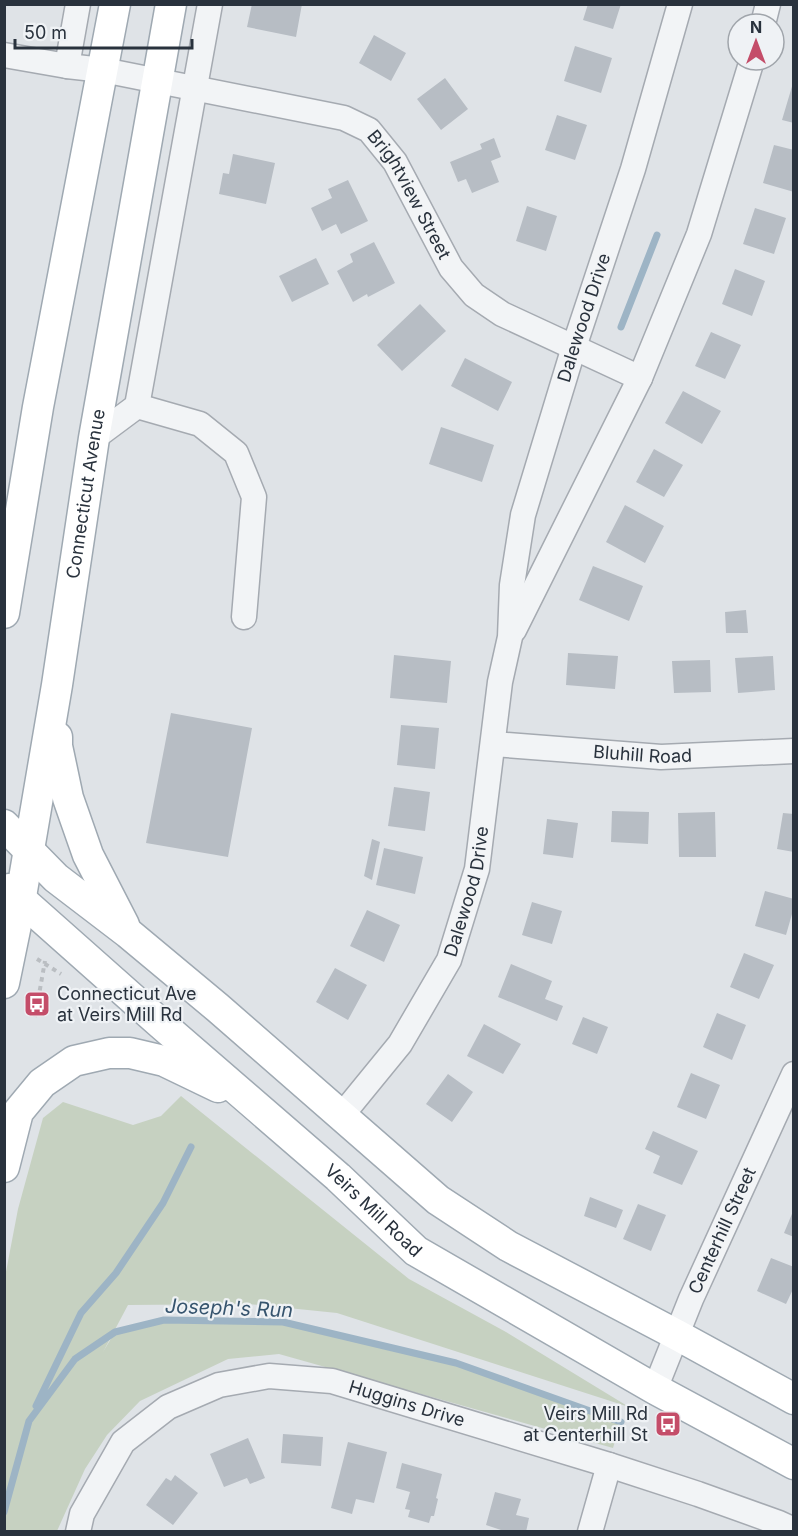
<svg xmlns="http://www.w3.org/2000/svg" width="798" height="1536" viewBox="0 0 798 1536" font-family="Inter,sans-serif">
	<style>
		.green { fill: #c6d1c1 }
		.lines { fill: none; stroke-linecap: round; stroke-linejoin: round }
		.stream { stroke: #9db4c5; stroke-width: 7 }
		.building { fill: #b7bdc4 }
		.minor-casing { stroke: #a5aab1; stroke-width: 27 }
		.major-casing { stroke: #9fa9b2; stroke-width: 33 }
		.path { stroke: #babec2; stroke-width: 4; stroke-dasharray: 4.5 4.5; stroke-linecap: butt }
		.minor { stroke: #f2f4f6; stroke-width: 24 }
		.major { stroke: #fff; stroke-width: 30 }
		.labels { text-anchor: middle; stroke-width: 4.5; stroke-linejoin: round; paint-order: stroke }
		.street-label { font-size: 18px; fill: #29323d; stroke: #eff2f5 }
		.poi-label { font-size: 18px; fill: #29323d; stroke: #eff2f5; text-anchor: start }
		.water-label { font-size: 20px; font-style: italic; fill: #36546e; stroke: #eff2f5 }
	</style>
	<rect width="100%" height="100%" fill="#dfe3e7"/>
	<path class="green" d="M181 1096 409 1279 506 1332 629 1407 337 1313 248 1304 128 1305 103 1352 115 1332 164 1320 283 1322 456 1363 621 1422 613 1448 279 1354 228 1359 140 1401 107 1435 85 1469 57 1531 5 1532V1277L18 1209 43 1118 63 1102 133 1125 161 1116Z"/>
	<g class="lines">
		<path class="stream" d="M621 327 657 235
			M36 1406 81 1313 116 1273 163 1203 191 1147
			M4 1512 29 1421 75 1359 115 1332 164 1320 283 1322 456 1363 621 1422"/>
	</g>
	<path class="building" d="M252 4H302L296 37 247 27Z
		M588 4H621L613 29 583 20Z
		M374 35 406 53 391 81 359 63Z
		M575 46 612 58 601 93 564 81Z
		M445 78 468 109 441 130 417 99Z
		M793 83H794V123L782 120Z
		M557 115 587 125 575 160 545 150Z
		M494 138 501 157 491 161 499 182 472 193 466 179 458 182 450 162 482 149 480 144Z
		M774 145 794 150V192L763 183Z
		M233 154 275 163 266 204 219 194 223 173 229 174Z
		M348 180 368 221 341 234 336 224 322 231 311 208 332 198 328 189Z
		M527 206 557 216 546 251 516 241Z
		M755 208 786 218 774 254 743 244Z
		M374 242 395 283 368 297 367 294 353 302 337 271 353 262 350 254Z
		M316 258 329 284 292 302 279 276Z
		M735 269 765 281 752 316 722 304Z
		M420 304 446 331 402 371 377 345Z
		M711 332 741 345 725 379 695 366Z
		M465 358 512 382 498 411 451 386Z
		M683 391 721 411 702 444 665 423Z
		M441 427 494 445 482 482 429 464Z
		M654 449 683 465 664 497 636 482Z
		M625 505 664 526 645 563 606 542Z
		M593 566 643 586 629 621 579 600Z
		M746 610 748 633H726L725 612Z
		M568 653 618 656 615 689 566 685Z
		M394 655 451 661 447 703 390 698Z
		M773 656 775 690 738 693 735 658Z
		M710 660 711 692 674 693 672 661Z
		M171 713 252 728 228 857 146 843Z
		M401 725 439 728 435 769 397 765Z
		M394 787 430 792 425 831 388 826Z
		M612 811 649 812 648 844 611 842Z
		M715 812 716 857H679L678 813Z
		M783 813 794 814V852L777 849Z
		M547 819 578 823 573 858 543 854Z
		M372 839 380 842 372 880 364 876Z
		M384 848 423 857 415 894 376 885Z
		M765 891 794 899V907L786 935 755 926Z
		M532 902 562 911 552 944 522 935Z
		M367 910 400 925 384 962 350 946Z
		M744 953 774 965 759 999 730 987Z
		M511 964 552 981 545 999 563 1006 557 1021 498 997Z
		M335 968 367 985 348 1020 316 1002Z
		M717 1013 746 1025 732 1060 703 1047Z
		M583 1017 608 1027 597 1054 572 1044Z
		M484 1024 521 1044 503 1074 467 1056Z
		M691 1073 720 1085 706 1119 677 1107Z
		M448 1074 473 1092 452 1122 426 1104Z
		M653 1131 698 1151 682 1185 653 1173 660 1156 645 1149Z
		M590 1197 623 1210 616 1228 584 1216Z
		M638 1204 666 1215 651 1251 623 1239Z
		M794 1209V1237L784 1233Z
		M771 1258 794 1267V1287L786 1304 757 1291Z
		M283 1434 323 1437 321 1466 281 1463Z
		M248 1438 265 1478 250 1484 247 1478 224 1487 210 1454Z
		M348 1442 387 1452 374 1503 356 1499 352 1514 331 1508Z
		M402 1463 442 1474 436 1498 438 1499 434 1516H431L429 1523 408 1517 410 1510 405 1509 410 1492 396 1488Z
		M175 1475 198 1493 173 1525 146 1505 166 1478 171 1481Z
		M495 1492 521 1499 516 1515 529 1518 526 1532H507L486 1525Z"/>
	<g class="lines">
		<g class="minor-casing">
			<g id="minor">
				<path d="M763 24 768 4"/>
				<path id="s1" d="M4 55 67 66 103 70 344 118 369 130 395 162 451 268 474 295 502 314 640 378"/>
				<path d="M67 66 78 4"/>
				<path d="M137 406 200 424 236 453 254 497 244 617"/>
				<path d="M94 438 137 406 210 4"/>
				<path d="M514 630 640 378 699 234 752 60"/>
				<path id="s2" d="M493 744 661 757 794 751"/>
				<path id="s3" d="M342 1115 400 1044 449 960 477 869 500 682 510 637 512 585 523 515 574 347 633 169 680 4"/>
				<path id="s4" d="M655 1389 691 1299 794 1074"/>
				<path id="s5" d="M78 1532 82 1514 123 1442 168 1407 219 1385 269 1376 332 1381 609 1465 698 1494 779 1523 794 1530"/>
				<path d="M590 1532 609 1465"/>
			</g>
		</g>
		<g class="major-casing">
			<g id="major">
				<path d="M4 613 38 407 115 4"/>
				<path d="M57 737V746L68 798 88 855 124 925"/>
				<path d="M4 825 56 878 128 933 218 1008 438 1200 508 1246 677 1335 794 1399"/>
				<path id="s6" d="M9 889 160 1023 338 1177 416 1251 655 1389 794 1464"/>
				<path id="s7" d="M4 983 17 920 57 685 94 438 171 4"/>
				<path d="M4 1167 18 1112 42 1083 74 1061 109 1053H130L164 1061 218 1087"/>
			</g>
		</g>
		<path class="path" d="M37 959 61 974
			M35 1017 45 961"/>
		<use href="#minor" class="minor"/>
		<use href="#major" class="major"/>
	</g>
	<defs>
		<g id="bus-square" transform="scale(1.35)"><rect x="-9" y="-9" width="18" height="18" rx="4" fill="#c44d69" stroke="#eff2f5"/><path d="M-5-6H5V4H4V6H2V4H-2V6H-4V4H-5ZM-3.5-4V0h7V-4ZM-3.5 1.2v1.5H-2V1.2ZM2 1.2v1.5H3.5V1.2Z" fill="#fff"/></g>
	</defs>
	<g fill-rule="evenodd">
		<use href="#bus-square" x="37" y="1004"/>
		<use href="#bus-square" x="668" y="1424"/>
	</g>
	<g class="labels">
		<g class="street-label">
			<text dy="6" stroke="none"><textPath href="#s1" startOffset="450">Brightview Street</textPath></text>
			<text dy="6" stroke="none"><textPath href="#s3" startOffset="848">Dalewood Drive</textPath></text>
			<text dy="6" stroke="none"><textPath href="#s7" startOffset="496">Connecticut Avenue</textPath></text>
			<text dy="6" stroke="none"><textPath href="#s2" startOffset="150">Bluhill Road</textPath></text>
			<text dy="6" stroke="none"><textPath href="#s3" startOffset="260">Dalewood Drive</textPath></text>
			<text dy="6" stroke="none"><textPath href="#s6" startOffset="486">Veirs Mill Road</textPath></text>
			<text dy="6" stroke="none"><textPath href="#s4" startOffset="172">Centerhill Street</textPath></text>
			<text dy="6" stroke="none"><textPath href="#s5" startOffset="406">Huggins Drive</textPath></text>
		</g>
		<g class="poi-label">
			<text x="57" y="1000">Connecticut Ave<tspan x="57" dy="21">at Veirs Mill Rd</tspan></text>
			<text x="648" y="1420" text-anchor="end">Veirs Mill Rd<tspan x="648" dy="21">at Centerhill St</tspan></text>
		</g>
		<g class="water-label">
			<text transform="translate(229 1308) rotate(2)" y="7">Joseph's Run</text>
		</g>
	</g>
	<rect width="798" height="1536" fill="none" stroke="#29323d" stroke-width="12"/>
	<g transform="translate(756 42)"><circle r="28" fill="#eff2f5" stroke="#a0a5ab" stroke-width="1.5"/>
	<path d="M0-4.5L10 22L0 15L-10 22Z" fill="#c44d69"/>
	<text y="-9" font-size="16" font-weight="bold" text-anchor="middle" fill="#29323d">N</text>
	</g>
	<path d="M15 39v9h177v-9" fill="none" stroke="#29323d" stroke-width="3"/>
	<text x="24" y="39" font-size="18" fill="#29323d" stroke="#eff2f5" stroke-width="4.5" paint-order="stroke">50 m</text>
</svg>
